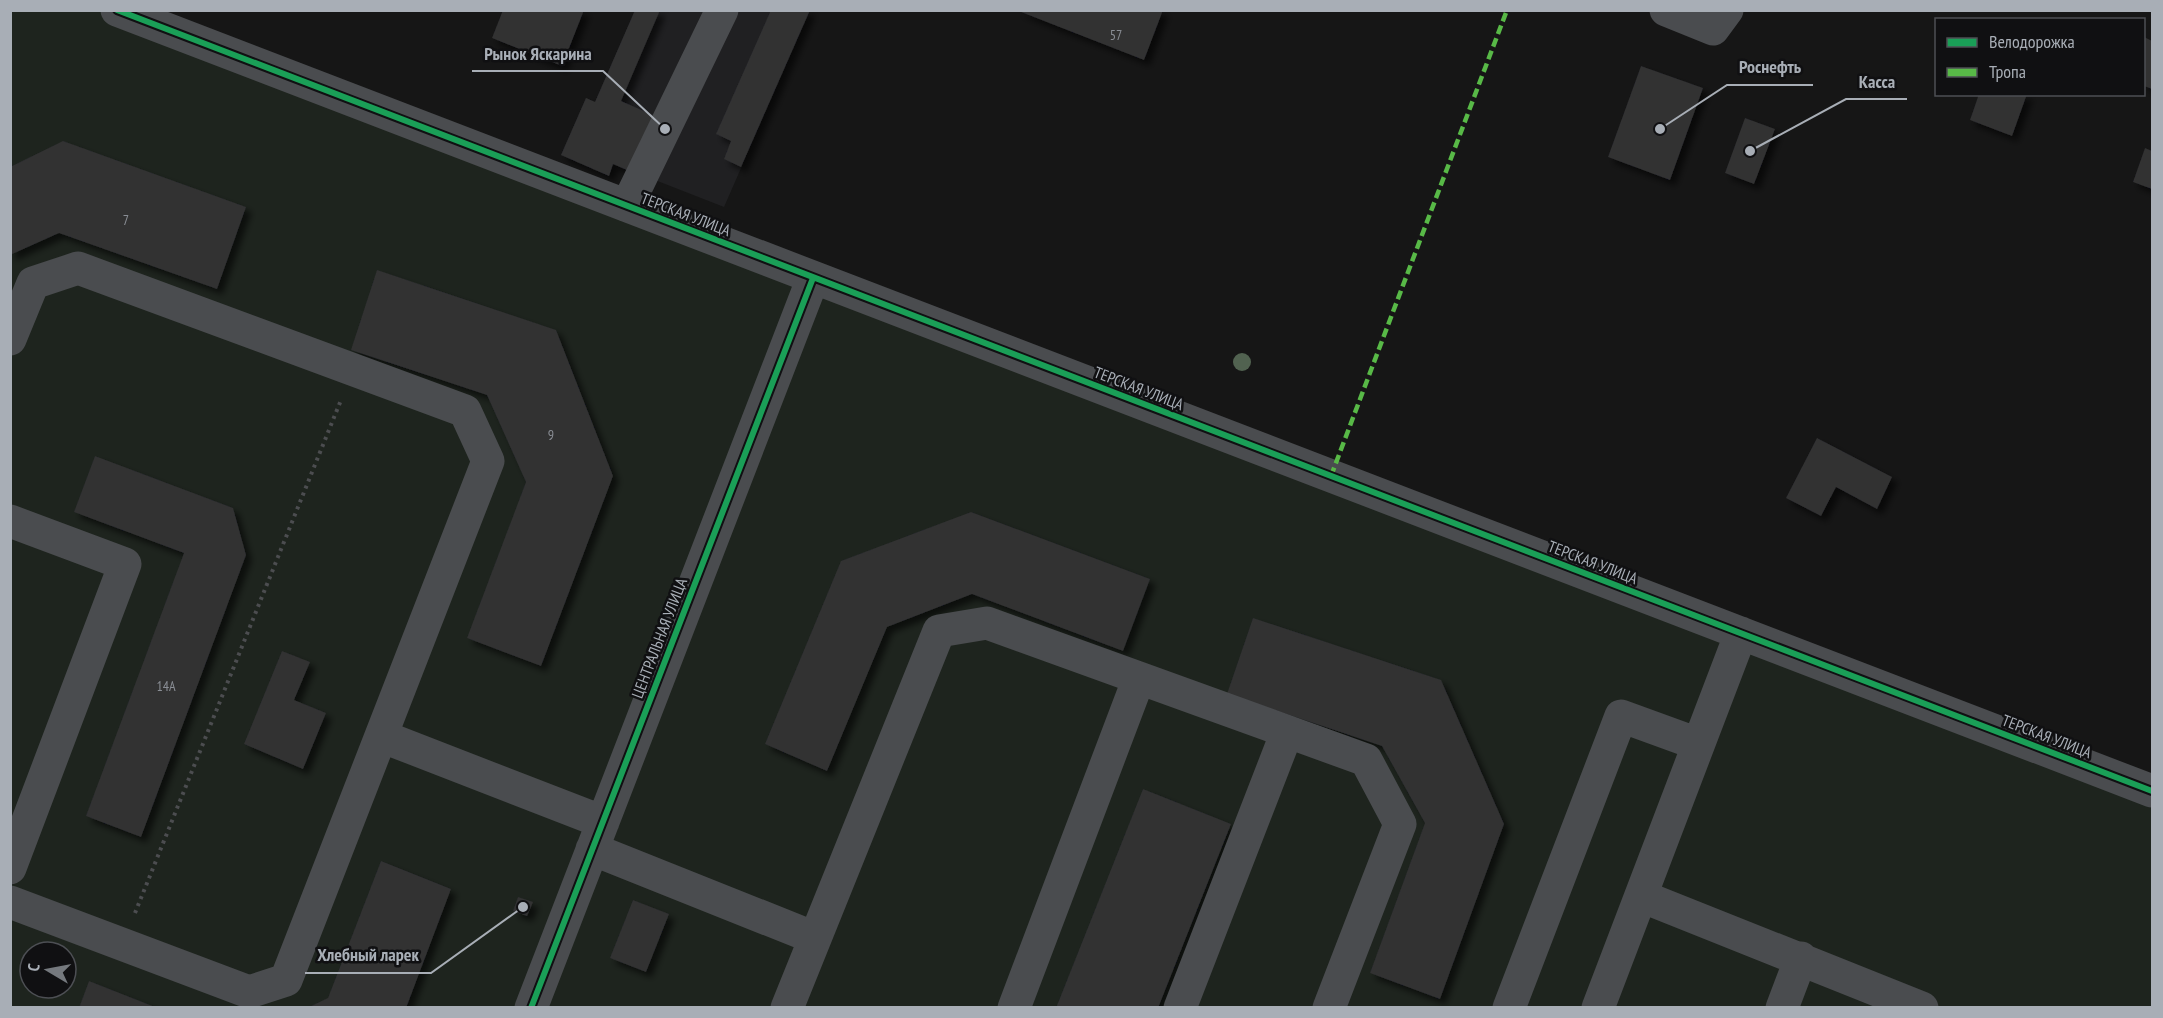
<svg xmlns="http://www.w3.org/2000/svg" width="2163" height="1018" viewBox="0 0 2163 1018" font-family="'PT Sans Narrow',sans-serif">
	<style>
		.built { fill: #202022 }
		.green { fill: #1e241e; fill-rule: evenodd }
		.building { fill: #303032; filter: url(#shadow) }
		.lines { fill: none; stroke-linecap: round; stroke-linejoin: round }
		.path { stroke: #4c4d50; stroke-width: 4; stroke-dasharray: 3 4.5; stroke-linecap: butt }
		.minor { stroke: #4a4c4f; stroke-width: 33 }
		.quiet { stroke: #58b947; stroke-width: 4.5; stroke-dasharray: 9 4.5; stroke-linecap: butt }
		.cycleway-casing { stroke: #101012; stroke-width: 10 }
		.cycleway { stroke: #1a9f57; stroke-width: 6 }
		.tree { fill: #516250 }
		.labels { text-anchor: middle; stroke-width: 5; stroke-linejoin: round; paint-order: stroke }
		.number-label { font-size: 14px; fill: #8a8e95 }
		.street-label { font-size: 16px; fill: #a8aeb6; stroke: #101012 }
		.leader { fill: none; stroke: #a8aeb6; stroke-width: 2 }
		.callout-dot { fill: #a8aeb6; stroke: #101012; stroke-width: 2 }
		.callout-label { font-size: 18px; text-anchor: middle; font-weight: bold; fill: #a8aeb6; stroke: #101012; stroke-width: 5; stroke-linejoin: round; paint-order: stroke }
	</style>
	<defs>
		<filter id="shadow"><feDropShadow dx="5.5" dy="5.5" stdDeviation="3" flood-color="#0009"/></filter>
	</defs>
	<rect width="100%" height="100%" fill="#161616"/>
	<path class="built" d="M635 11H810L724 207 614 164 609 176 561 155 586 98 595 102Z"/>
	<path class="green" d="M10 11H117L2152 791V1007H11ZM30 952H66V988H30Z"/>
	<path class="building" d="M503 10H584L562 66 492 38Z
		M635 10H660L621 101 653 115 629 171 613 164 609 176 561 155 586 98 595 102Z
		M771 10H810L741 167 724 159 731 141 716 134Z
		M1016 10H1163L1144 60Z
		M2144 37 2152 41V89L2144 86Z
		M1641 66 1703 88 1670 180 1608 157Z
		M1979 94H2027L2012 136 1970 120Z
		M1745 118 1775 129 1754 184 1725 173Z
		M63 141 246 207 217 289 59 233 10 255V167Z
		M2145 148 2152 151V189L2133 182Z
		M377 270 556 330 613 476 541 666 467 638 526 482 487 395 351 350Z
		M1817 438 1892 477 1877 509 1836 487 1821 516 1786 498Z
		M95 456 233 508 246 555 141 837 86 816 184 553 74 512Z
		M971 512 1150 579 1123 651 972 594 887 627 827 771 765 744 841 561Z
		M1253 618 1441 680 1504 824 1440 999 1370 973 1425 823 1382 746 1227 694Z
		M282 651 310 662 294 700 326 713 303 769 244 744Z
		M1143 789 1231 824 1158 1008H1056Z
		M381 861 451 889 406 1008H307L328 998Z
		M518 897 533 902 527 916 513 911Z
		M633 900 669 914 646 972 610 958Z
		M89 981 155 1007V1008H79Z"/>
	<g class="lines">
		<path class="path" d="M135 913 341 400"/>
		<path class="minor" d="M117 10 2152 791
			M1666 10 1713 29 1727 10
			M627 206 722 10
			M10 339 33 283 78 268 465 411 488 461 286 980 249 992 10 902
			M10 521 125 564 10 868
			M381 736 603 822
			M592 849 815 938
			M1641 896 1922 1008
			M531 1008 813 278
			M787 1008 939 631 987 623 1366 760 1400 824 1329 1008
			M1014 1008 1139 678
			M1180 1008 1287 732
			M1509 1008 1621 716 1698 744
			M1598 1008 1741 633
			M1782 1008 1801 958"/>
		<path class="quiet" d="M1331 476 1507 10"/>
		<g class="cycleway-casing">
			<path id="cycleway" d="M117 10 2152 791
				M531 1008 813 278"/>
		</g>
		<use href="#cycleway" class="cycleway"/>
	</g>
	<circle class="tree" cx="1242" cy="362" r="9"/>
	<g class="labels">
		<g class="number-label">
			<text x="1116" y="40">57</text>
			<text x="126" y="225">7</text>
			<text x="551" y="440">9</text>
			<text x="166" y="691">14А</text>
		</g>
		<g class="street-label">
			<text transform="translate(686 214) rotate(21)" y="6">ТЕРСКАЯ УЛИЦА</text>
			<text transform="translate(1139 388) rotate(21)" y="6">ТЕРСКАЯ УЛИЦА</text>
			<text transform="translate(1593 562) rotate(21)" y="6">ТЕРСКАЯ УЛИЦА</text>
			<text transform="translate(659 638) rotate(-69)" y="6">ЦЕНТРАЛЬНАЯ УЛИЦА</text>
			<text transform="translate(2047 736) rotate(21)" y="6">ТЕРСКАЯ УЛИЦА</text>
		</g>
	</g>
	<path class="leader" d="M665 129L603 71H472M1660 129L1727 85H1813M1750 151L1846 99H1907M523 907L431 973H305"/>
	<g class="callout-dot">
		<circle cx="665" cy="129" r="6"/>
		<circle cx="1660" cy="129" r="6"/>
		<circle cx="1750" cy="151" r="6"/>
		<circle cx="523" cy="907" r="6"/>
	</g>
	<g class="callout-label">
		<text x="538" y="60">Рынок Яскарина</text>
		<text x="1770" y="73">Роснефть</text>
		<text x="1877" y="88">Касса</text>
		<text x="368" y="961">Хлебный ларек</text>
	</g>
	<rect width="2163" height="1018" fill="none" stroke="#a8aeb6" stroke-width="24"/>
	<rect x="1935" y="18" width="210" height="78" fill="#101012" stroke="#4d4f54" stroke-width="1.5"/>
	<rect x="1947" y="38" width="30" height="9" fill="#1a9f57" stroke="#4d4f54" stroke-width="1.5"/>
	<text x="1989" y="48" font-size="18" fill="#a8aeb6">Велодорожка</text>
	<rect x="1947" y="68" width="30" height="9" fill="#58b947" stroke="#4d4f54" stroke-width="1.5"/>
	<text x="1989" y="78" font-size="18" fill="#a8aeb6">Тропа</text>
	<g transform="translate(48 970) rotate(280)"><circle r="28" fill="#101012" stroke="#4d4f54" stroke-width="1.5"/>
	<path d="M0-4.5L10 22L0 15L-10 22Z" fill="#75797e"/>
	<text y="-9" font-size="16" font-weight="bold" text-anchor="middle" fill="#a8aeb6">С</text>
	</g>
</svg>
